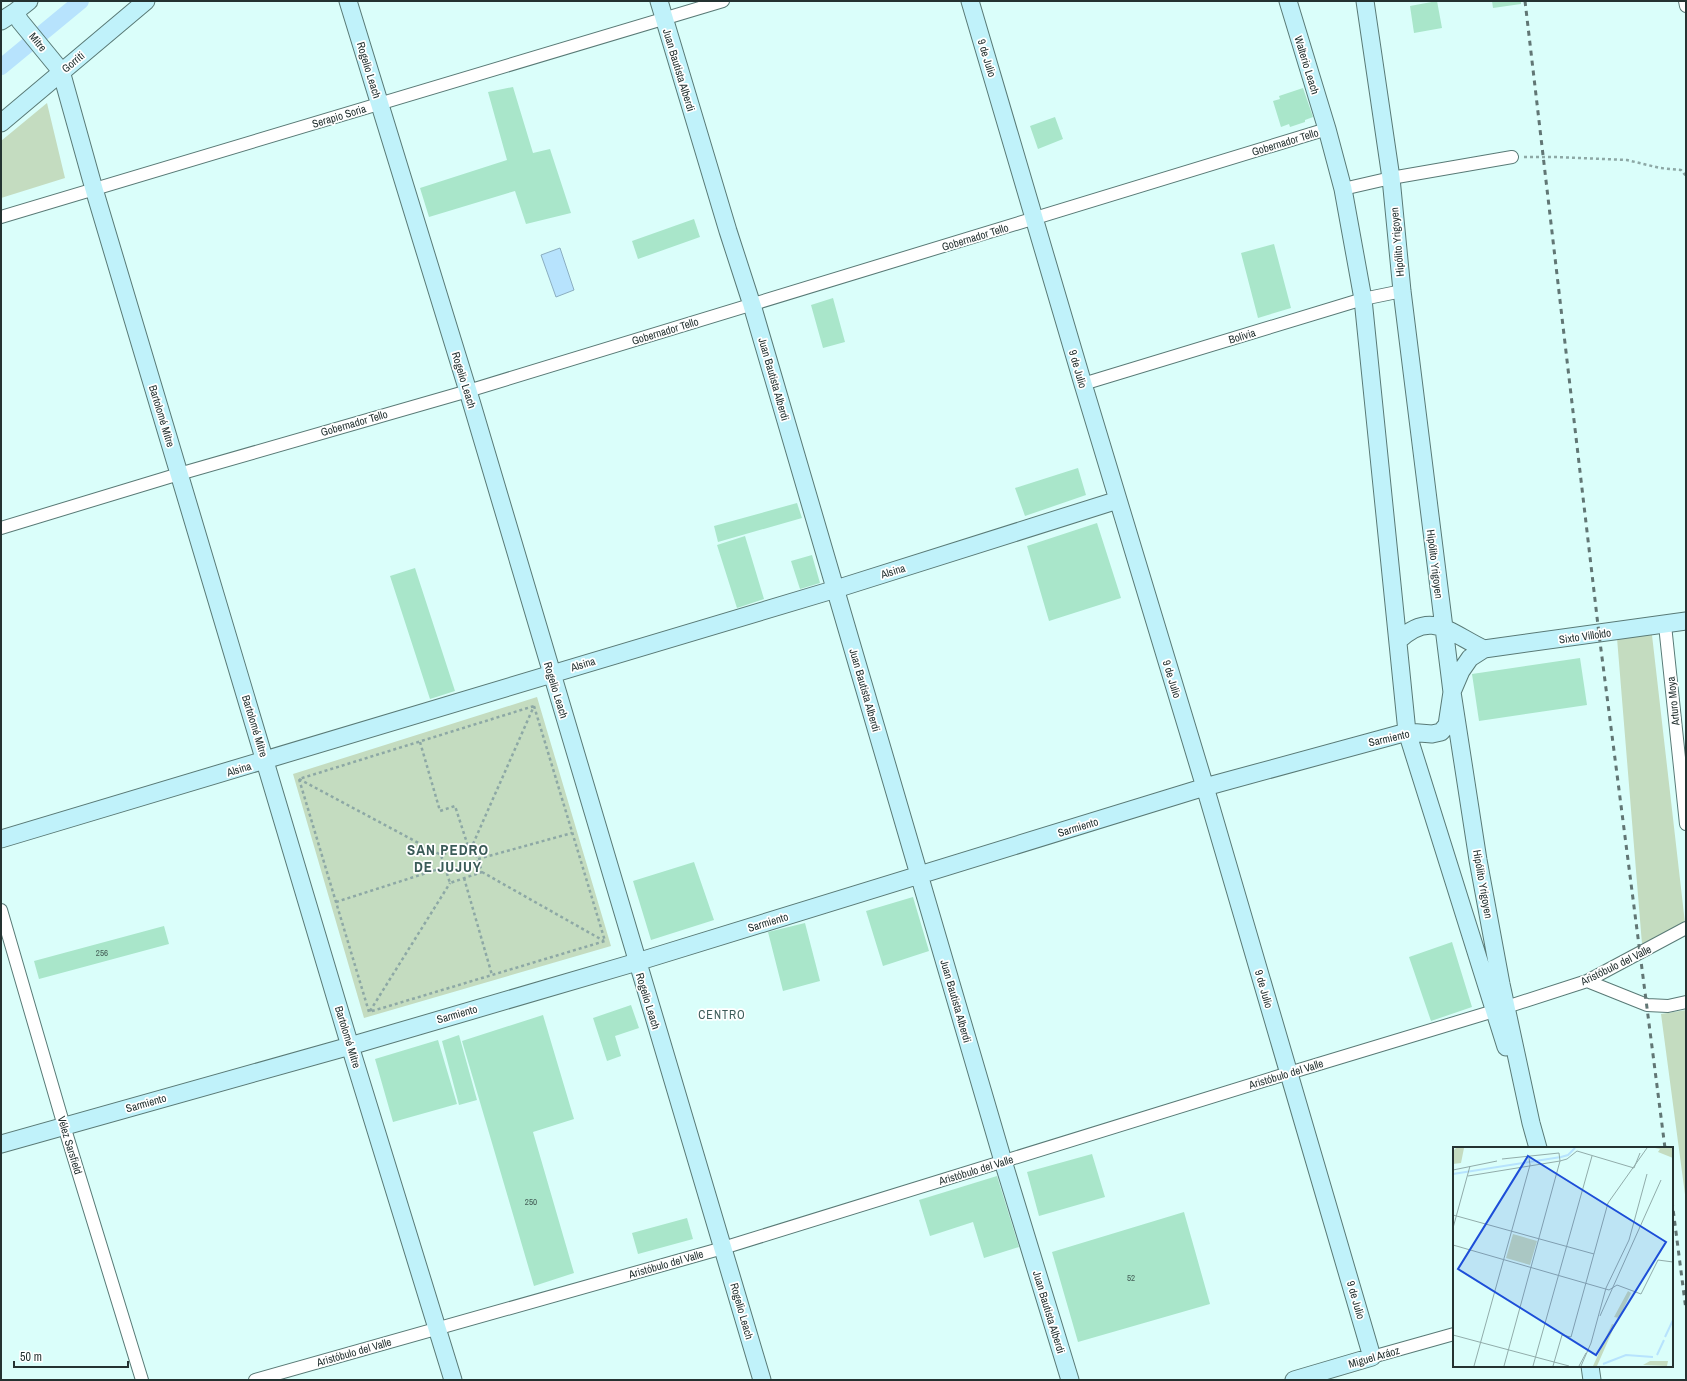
<svg xmlns="http://www.w3.org/2000/svg" width="1687" height="1381" viewBox="0 0 1687 1381" font-family="'Archivo Narrow',sans-serif">
	<style>
		.green { fill: #c4dcc0 }
		.water { fill: #b7e3fd; stroke: #8baec0 }
		.lines { fill: none; stroke-linecap: round; stroke-linejoin: round }
		.canal { stroke: #b7e3fd; stroke-width: 16 }
		.building { fill: #a9e6ca }
		.street-casing { stroke: #597a76; stroke-width: 14 }
		.secondary-casing { stroke: #597a76; stroke-width: 19 }
		.path { stroke: #8da8a5; stroke-width: 2.5; stroke-dasharray: 3 3; stroke-linecap: butt }
		.street { stroke: #fff; stroke-width: 12 }
		.secondary { stroke: #c0f2fa; stroke-width: 17 }
		.rail { stroke: #617674; stroke-width: 3; stroke-dasharray: 5 5; stroke-linecap: butt }
		.labels { text-anchor: middle; stroke-width: 3.5; stroke-linejoin: round; paint-order: stroke }
		.number-label { font-size: 9px; fill: #455f57 }
		.street-label { font-size: 11px; fill: #243231; stroke: #fff }
		.neighbourhood-label { font-size: 12px; letter-spacing: 1px; fill: #3b5b58; stroke: #fff }
		.district-label { font-size: 15px; font-weight: bold; letter-spacing: 1px; fill: #3b5b58; stroke: #fff }
		.inset-river { fill: none; stroke: #b7e3fd; stroke-width: 2 }
		.inset-road { fill: none; stroke: #91acaa; stroke-width: 1 }
		.view { fill: #1d4ed8; fill-opacity: 0.15; stroke: #1d4ed8; stroke-width: 2 }
		.inset-edge { fill: none; stroke: #243231; stroke-width: 2 }
	</style>
	<rect width="100%" height="100%" fill="#dafefa"/>
	<path class="green" d="M47 103 65 178 1 198V141Z
		M1652 635 1685 923 1642 944 1617 638Z
		M537 697 611 946 364 1018 293 774Z
		M1686 1010V1202L1661 1014Z"/>
	<path class="water" d="M560 248 574 290 556 297 541 255Z"/>
	<g class="lines">
		<path class="canal" d="M1 67 81 1"/>
	</g>
	<path class="building" d="M1437 1 1442 28 1414 33 1410 6Z
		M1492 1H1521V4L1493 8Z
		M513 87 533 153 550 149 571 213 526 224 515 191 429 217 420 188 507 160 488 92Z
		M1303 88 1313 117 1305 120V122L1290 127 1289 124 1281 127 1273 101 1280 99 1279 96Z
		M1055 117 1063 139 1038 149 1030 126Z
		M694 219 700 237 638 259 632 241Z
		M1274 244 1291 308 1258 318 1241 253Z
		M833 298 845 342 823 348 811 305Z
		M1078 468 1086 495 1025 516 1015 488Z
		M797 503 802 518 718 542 714 526Z
		M1097 523 1121 598 1049 621 1027 546Z
		M745 536 764 599 737 608 717 545Z
		M812 555 820 583 800 589 791 561Z
		M415 568 455 691 430 699 390 576Z
		M1580 658 1587 705 1479 721 1472 674Z
		M694 862 714 920 651 940 633 881Z
		M913 897 929 951 883 966 866 911Z
		M805 923 820 981 783 991 768 932Z
		M164 926 169 944 39 979 34 961Z
		M1452 942 1472 1007 1431 1021 1409 957Z
		M631 1005 639 1028 615 1036 621 1056 607 1061 593 1018Z
		M543 1015 574 1119 533 1132 574 1273 534 1286 462 1041Z
		M459 1035 477 1100 459 1105 442 1041Z
		M438 1040 457 1104 393 1122 375 1059Z
		M1092 1154 1105 1197 1039 1216 1027 1172Z
		M997 1176 1019 1247 984 1258 973 1222 930 1236 919 1200Z
		M1184 1212 1210 1304 1078 1342 1052 1252Z
		M687 1218 693 1239 638 1254 632 1233Z"/>
	<g class="lines">
		<g class="street-casing">
			<path id="street" d="M1685 1 1686 6
				M1343 189 1391 178 1512 157
				M1 217 723 1
				M1083 384 1363 299 1402 291
				M1 528 179 474 468 391 1327 129
				M1665 625 1686 824
				M1 910 64 1126 142 1380
				M1587 981 1647 1005 1668 1006 1686 1002
				M1372 1357 1454 1334
				M255 1380 723 1248 1289 1073 1494 1011 1587 981 1686 928"/>
		</g>
		<g class="secondary-casing">
			<path id="secondary" d="M348 1 468 391 762 1380
				M659 1 728 231 752 305 1003 1161 1070 1380
				M970 1 1083 384 1205 787 1372 1357 1294 1380
				M1288 1 1327 129 1343 189 1363 299 1407 732 1506 1047
				M1365 1 1391 178 1402 291 1452 692 1478 860 1501 984 1531 1123 1538 1148
				M15 12 20 21 61 71 94 189 350 1046 453 1380
				M1 21 15 12 29 1
				M1 123 146 1
				M1398 641C1431 609 1450 633 1484 649
				M1 839 836 589 1118 500
				M1 1144 350 1046 637 962 1205 787 1407 732 1432 734 1441 732 1447 725 1452 692 1461 671 1470 658 1484 649 1686 621
				M1590 1366 1592 1380"/>
		</g>
		<path class="path" d="M1524 157H1557L1627 160 1660 168 1681 170 1686 176
			M534 706 605 941 369 1012 299 779Z
			M420 742 440 811 455 806 468 846
			M299 779 441 855 450 883 482 872 473 844 441 855
			M473 844 534 706
			M478 859 572 833
			M482 872 604 941
			M464 878 492 975
			M336 902 445 867
			M370 1011 450 883"/>
		<use href="#street" class="street"/>
		<use href="#secondary" class="secondary"/>
		<path class="rail" d="M1525 1 1599 634 1665 1148
			M1672 1201 1686 1310"/>
	</g>
	<g class="labels">
		<g class="number-label">
			<text x="102" y="956">256</text>
			<text x="531" y="1205">250</text>
			<text x="1131" y="1281">52</text>
		</g>
		<g class="street-label">
			<text transform="translate(38 42) rotate(51)" y="4">Mitre</text>
			<text transform="translate(987 58) rotate(73)" y="4">9 de Julio</text>
			<text transform="translate(73 62) rotate(-40)" y="4">Gorriti</text>
			<text transform="translate(1307 65) rotate(73)" y="4">Walterio Leach</text>
			<text transform="translate(369 70) rotate(73)" y="4">Rogelio Leach</text>
			<text transform="translate(679 70) rotate(73)" y="4">Juan Bautista Alberdi</text>
			<text transform="translate(339 116) rotate(-17)" y="4">Serapio Soria</text>
			<text transform="translate(1285 142) rotate(-17)" y="4">Gobernador Tello</text>
			<text transform="translate(975 237) rotate(-17)" y="4">Gobernador Tello</text>
			<text transform="translate(1397 242) rotate(-95)" y="4">Hipólito Yrigoyen</text>
			<text transform="translate(665 331) rotate(-17)" y="4">Gobernador Tello</text>
			<text transform="translate(1242 336) rotate(-17)" y="4">Bolivia</text>
			<text transform="translate(1078 369) rotate(74)" y="4">9 de Julio</text>
			<text transform="translate(774 379) rotate(74)" y="4">Juan Bautista Alberdi</text>
			<text transform="translate(464 380) rotate(73)" y="4">Rogelio Leach</text>
			<text transform="translate(162 416) rotate(73)" y="4">Bartolomé Mitre</text>
			<text transform="translate(354 423) rotate(-16)" y="4">Gobernador Tello</text>
			<text transform="translate(1435 564) rotate(83)" y="4">Hipólito Yrigoyen</text>
			<text transform="translate(893 571) rotate(-17)" y="4">Alsina</text>
			<text transform="translate(1585 636) rotate(-8)" y="4">Sixto Villoldo</text>
			<text transform="translate(583 664) rotate(-17)" y="4">Alsina</text>
			<text transform="translate(1172 679) rotate(73)" y="4">9 de Julio</text>
			<text transform="translate(556 690) rotate(73)" y="4">Rogelio Leach</text>
			<text transform="translate(865 690) rotate(74)" y="4">Juan Bautista Alberdi</text>
			<text transform="translate(1673 701) rotate(-96)" y="4">Arturo Moya</text>
			<text transform="translate(255 726) rotate(73)" y="4">Bartolomé Mitre</text>
			<text transform="translate(1389 738) rotate(-13)" y="4">Sarmiento</text>
			<text transform="translate(239 769) rotate(-17)" y="4">Alsina</text>
			<text transform="translate(1078 827) rotate(-17)" y="4">Sarmiento</text>
			<text transform="translate(1483 884) rotate(80)" y="4">Hipólito Yrigoyen</text>
			<text transform="translate(768 922) rotate(-17)" y="4">Sarmiento</text>
			<text transform="translate(1616 965) rotate(-26)" y="4">Aristóbulo del Valle</text>
			<text transform="translate(1264 989) rotate(74)" y="4">9 de Julio</text>
			<text transform="translate(648 1001) rotate(73)" y="4">Rogelio Leach</text>
			<text transform="translate(956 1001) rotate(74)" y="4">Juan Bautista Alberdi</text>
			<text transform="translate(457 1014) rotate(-16)" y="4">Sarmiento</text>
			<text transform="translate(348 1037) rotate(73)" y="4">Bartolomé Mitre</text>
			<text transform="translate(1286 1074) rotate(-17)" y="4">Aristóbulo del Valle</text>
			<text transform="translate(146 1103) rotate(-16)" y="4">Sarmiento</text>
			<text transform="translate(70 1145) rotate(73)" y="4">Vélez Sarsfield</text>
			<text transform="translate(976 1170) rotate(-17)" y="4">Aristóbulo del Valle</text>
			<text transform="translate(666 1264) rotate(-16)" y="4">Aristóbulo del Valle</text>
			<text transform="translate(1356 1300) rotate(74)" y="4">9 de Julio</text>
			<text transform="translate(742 1311) rotate(74)" y="4">Rogelio Leach</text>
			<text transform="translate(1049 1312) rotate(73)" y="4">Juan Bautista Alberdi</text>
			<text transform="translate(354 1352) rotate(-16)" y="4">Aristóbulo del Valle</text>
			<text transform="translate(1374 1357) rotate(-16)" y="4">Miguel Aráoz</text>
		</g>
		<g class="neighbourhood-label">
			<text x="722" y="1019">CENTRO</text>
		</g>
		<g class="district-label">
			<text x="448" y="855">SAN PEDRO<tspan x="448" dy="17">DE JUJUY</tspan></text>
		</g>
	</g>
	<g transform="translate(1453 1147)">
		<rect width="220" height="220" fill="#dafefa"/>
		<path d="M3 1H11L8 16 0 17V4ZM202 1H220V11L205 5 207 2ZM60 87 84 94 77 118 53 111ZM175 144 178 146 166 171 161 170ZM159 177 162 178 144 219H140ZM197 214H215L214 219 190 218Z" fill="#c4dcc0"/>
		<path class="inset-river" d="M0 27 108 10 115 8 122 1M212 190 220 173M204 208 211 193M150 217 173 208 200 210"/>
		<path class="inset-road" d="M49 12 106 6 107 14 114 12 124 4 181 21M181 21 187 6M0 23 44 14M15 29 107 14 51 219M0 68 141 107M0 81 17 19M0 98 156 143 164 138M205 113 220 115M164 138 188 147 205 113M147 169 208 33M0 188 101 215M101 215 116 219M21 219 77 18 76 11M80 219 139 9M100 219 109 188 118 190 155 56 194 1M126 219 133 206M128 219 138 196 153 141 176 93 194 27"/>
		<path class="view" d="M75 9 213 95 143 208 5 122Z"/>
		<rect width="220" height="220" class="inset-edge"/>
	</g>
	<rect width="1687" height="1381" fill="none" stroke="#243231" stroke-width="4"/>
	<path d="M14 1361v6h114v-6" fill="none" stroke="#243231" stroke-width="2"/>
	<text x="20" y="1361" font-size="12" fill="#243231" stroke="#ffffff" stroke-width="3" paint-order="stroke">50 m</text>
</svg>
